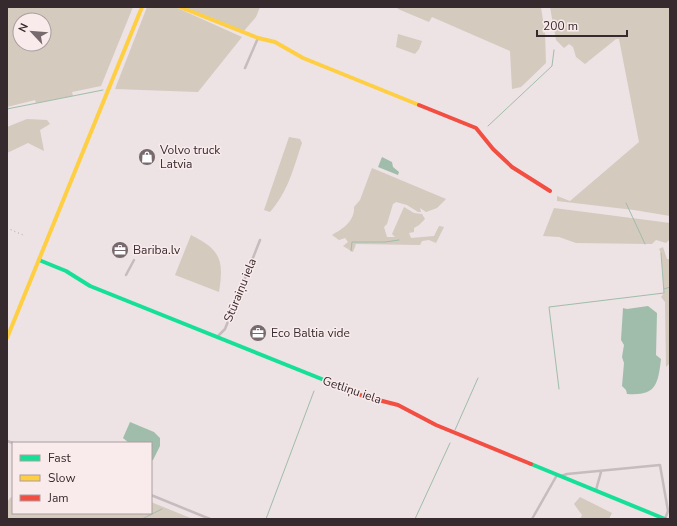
<svg xmlns="http://www.w3.org/2000/svg" width="677" height="526" viewBox="0 0 677 526" font-family="'Nunito Sans',sans-serif">
	<style>
		.green { fill: #d4cabe; fill-rule: evenodd }
		.water { fill: #a0bdab }
		.lines { fill: none; stroke-linecap: round; stroke-linejoin: round }
		.stream { stroke: #a0bdab; stroke-width: 1 }
		.street { stroke: #c6bcbd; stroke-width: 2.5 }
		.fast { stroke: #16e098; stroke-width: 4 }
		.slow { stroke: #ffcf43; stroke-width: 4 }
		.jam { stroke: #f24e42; stroke-width: 4 }
		.rail { stroke: #aea6a8; stroke-width: 1; stroke-dasharray: 1 3; stroke-linecap: butt }
		.labels { text-anchor: middle; stroke-width: 3; stroke-linejoin: round; paint-order: stroke }
		.poi-label { font-size: 12px; fill: #372a2e; stroke: #f9ebec; text-anchor: start }
		.street-label { font-size: 12px; fill: #372a2e; stroke: #f9ebec }
	</style>
	<rect width="100%" height="100%" fill="#ede2e4"/>
	<path class="green" d="M7 7H133L101 86 72 92 73 96 36 103 35 100 7 107ZM20 20H44V44H20Z
		M147 7H175L242 37 198 92 115 89Z
		M181 7H260L256 17 243 32Z
		M397 7H541L545 34 546 63 521 87 512 89 510 51 432 17 429 22 398 9Z
		M550 7H670V216L634 210 557 201V196L570 201 639 142 619 39H616L585 64 576 57 573 47 569 44 564 48 556 40Z
		M398 34 422 41 419 49 415 54 396 47Z
		M27 119 47 120 50 124 40 130 44 151 28 143 7 153V127Z
		M289 137 300 139 302 143C293 169 289 190 270 212L264 210Z
		M372 168 446 199 437 208 426 212 420 208 421 212H418L407 205 396 202 393 204 387 224 384 227 387 237H395L392 234 404 207 414 213 422 214 425 219 419 225 414 228V232L409 233 411 238 434 236 439 226 444 227 436 243 429 240 422 241 420 245 356 244 353 252 343 246 348 242 345 238 339 240 332 235C343 229 355 221 354 207L360 200Z
		M554 208 670 223V239L666 243 656 240 652 244 576 243 559 237 543 236Z
		M191 235C221 250 224 260 219 292L175 275Z
		M663 247 667 259H669L670 252V363L666 367 665 302 661 297 664 293 661 253 659 249Z
		M11 497H13V513H151V502L193 519H7V502Z
		M580 497 612 513 609 519H580L582 515 574 504Z"/>
	<path class="water" d="M382 157 392 162 393 167 399 172 398 175 378 167Z
		M648 306 657 313 656 355 661 359C658 386 655 396 627 394L626 390 622 386 624 363 622 357 624 345 621 340 623 308 627 309Z
		M130 422 154 432 160 438V446L153 460 151 461V443H129L123 438Z"/>
	<g class="lines">
		<path class="stream" d="M7 109 103 90
			M488 126 552 66 554 50
			M626 203 645 244
			M351 251 352 242H385L399 240
			M664 289 670 287
			M559 389 549 307 664 293 661 253
			M455 430 478 378
			M142 519 162 509
			M266 519 314 391
			M415 519 450 443"/>
		<path class="street" d="M245 68 258 38
			M126 275 134 260
			M217 337 225 329 260 240
			M7 441 13 443
			M561 476 567 474 660 465 668 511 665 519
			M596 490 601 472
			M151 495 210 519
			M532 519 557 475"/>
		<path class="fast" d="M39 260 66 271 90 286 349 390
			M531 464 665 519"/>
		<path class="slow" d="M180 7 258 38 275 42 303 58 419 105
			M7 338 142 7"/>
		<path class="jam" d="M419 105 476 128 493 149 512 167 550 191
			M349 390 363 396 398 405 436 425 531 464"/>
		<path class="rail" d="M7 228 23 235
			M7 248 9 249"/>
	</g>
	<defs>
		<g id="shop-disc" transform="scale(0.9)"><circle r="9.5" fill="#776a6e" stroke="#f9ebec"/><path d="M-5-2.5h2.3a2.7 3.5 0 0 1 5.4 0H5L5.5 6h-11ZM-1.5-2.5h3a1.5 2.3 0 0 0-3 0Z" fill="#fff"/></g>
		<g id="office-disc" transform="scale(0.9)"><circle r="9.5" fill="#776a6e" stroke="#f9ebec"/><path d="M-6-3h4V-5.5h4V-3h4V5H-6ZM-1-4.5V-3h2v-1.5ZM-6 0V1H6V0Z" fill="#fff"/></g>
	</defs>
	<g fill-rule="evenodd">
		<use href="#shop-disc" x="147" y="157"/>
		<use href="#office-disc" x="120" y="250"/>
		<use href="#office-disc" x="258" y="333"/>
	</g>
	<g class="labels">
		<g class="poi-label">
			<text x="160" y="154">Volvo truck<tspan x="160" dy="14">Latvia</tspan></text>
			<text x="133" y="254">Bariba.lv</text>
			<text x="271" y="337">Eco Baltia vide</text>
		</g>
		<g class="street-label">
			<text transform="translate(240 290) rotate(-68)" y="4">Stūraiņu iela</text>
			<text transform="translate(352 390) rotate(19)" y="4">Getliņu iela</text>
		</g>
	</g>
	<rect width="677" height="526" fill="none" stroke="#372a2e" stroke-width="16"/>
	<rect x="12" y="442" width="140" height="72" fill="#f9ebec" stroke="#ab9ea0"/>
	<rect x="20" y="455" width="20" height="6" fill="#16e098" stroke="#ab9ea0"/>
	<text x="48" y="462" font-size="12" fill="#372a2e">Fast</text>
	<rect x="20" y="475" width="20" height="6" fill="#ffcf43" stroke="#ab9ea0"/>
	<text x="48" y="482" font-size="12" fill="#372a2e">Slow</text>
	<rect x="20" y="495" width="20" height="6" fill="#f24e42" stroke="#ab9ea0"/>
	<text x="48" y="502" font-size="12" fill="#372a2e">Jam</text>
	<g transform="translate(32 32) rotate(296)"><circle r="19" fill="#f9ebec" stroke="#ab9ea0"/>
	<path d="M0-3L7 15L0 10L-7 15Z" fill="#776a6e"/>
	<text y="-6" font-size="11" font-weight="bold" text-anchor="middle" fill="#372a2e">N</text>
	</g>
	<path d="M537 30v6h90v-6" fill="none" stroke="#372a2e" stroke-width="2"/>
	<text x="543" y="30" font-size="12" fill="#372a2e" stroke="#f9ebec" stroke-width="3" paint-order="stroke">200 m</text>
</svg>
